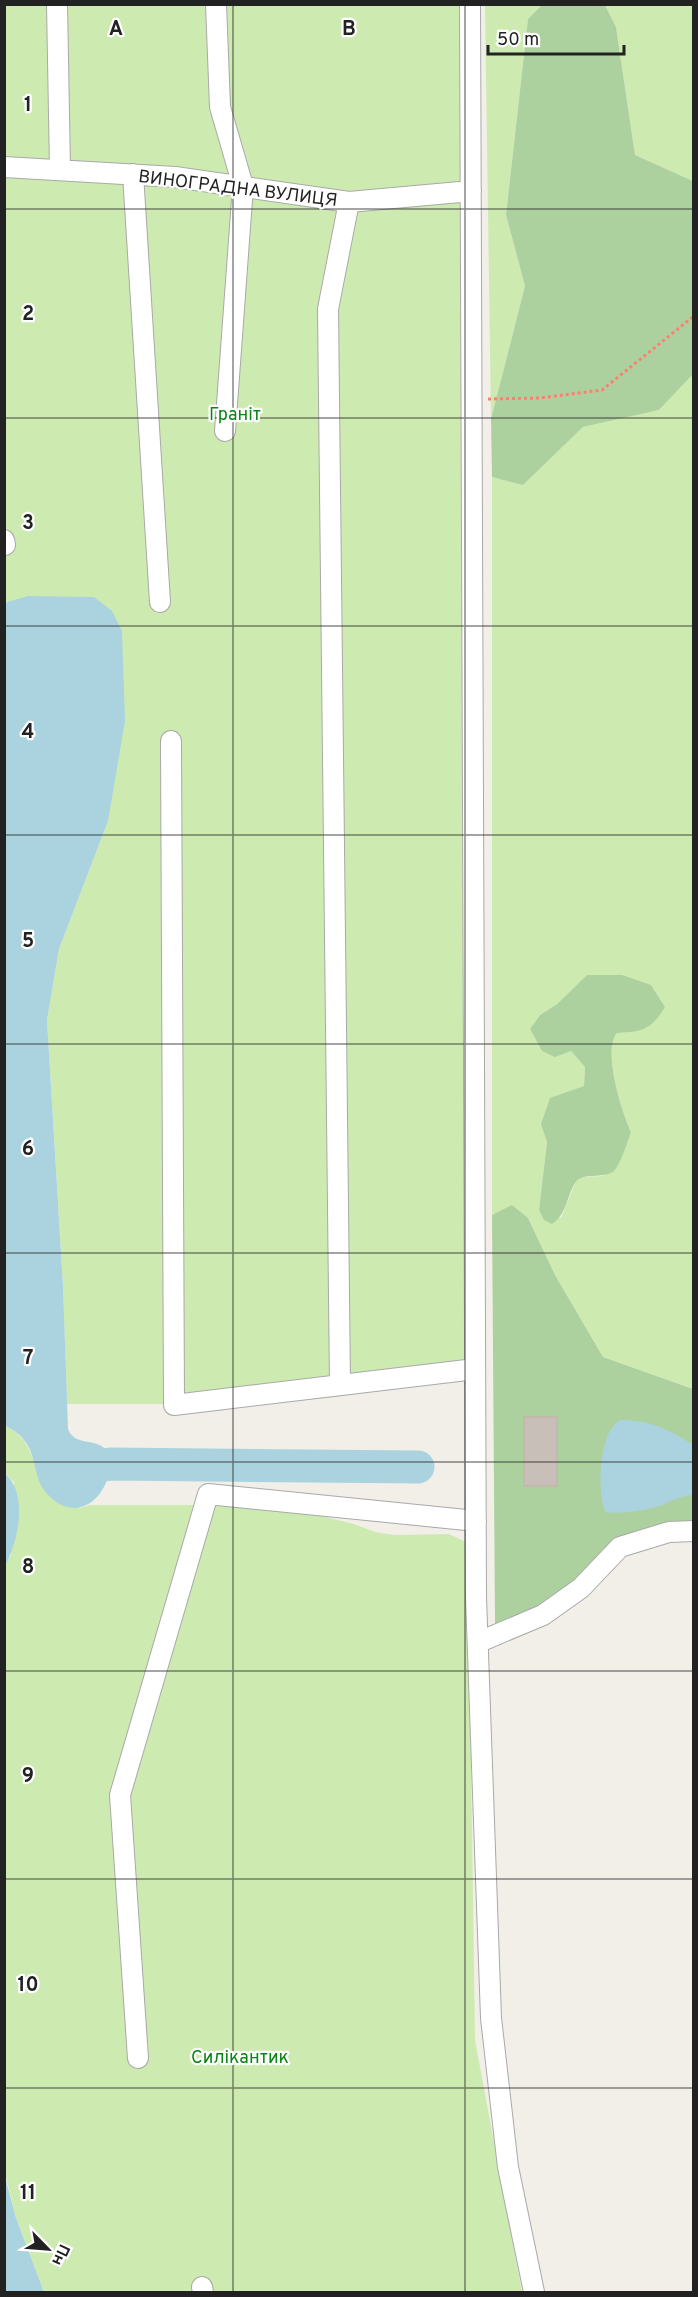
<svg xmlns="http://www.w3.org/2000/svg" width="698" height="2297" viewBox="0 0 698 2297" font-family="Overpass,sans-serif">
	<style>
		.grass { fill: #cdebb0; fill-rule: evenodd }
		.forest { fill: #add19e }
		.water { fill: #aad3df }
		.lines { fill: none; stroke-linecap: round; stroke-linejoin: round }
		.river { stroke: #aad3df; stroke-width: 33 }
		.building { fill: #c7bfb8; stroke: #c4b6ab; stroke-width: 1.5 }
		.minor-casing { stroke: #a9a9a9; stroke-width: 22 }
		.path { stroke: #fa8072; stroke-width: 3; stroke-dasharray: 3 3; stroke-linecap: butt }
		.minor { stroke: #fff; stroke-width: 20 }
		.grid { fill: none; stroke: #222; stroke-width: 1.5; stroke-opacity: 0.55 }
		.labels { text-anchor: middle; stroke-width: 4.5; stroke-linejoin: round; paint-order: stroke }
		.street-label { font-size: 18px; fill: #222; stroke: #fff }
		.park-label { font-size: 18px; fill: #0c8416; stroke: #fff }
		.grid-label { font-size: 20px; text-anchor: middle; font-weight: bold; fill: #222; stroke: #fff; stroke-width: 4.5; stroke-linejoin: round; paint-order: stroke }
	</style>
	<rect width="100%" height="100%" fill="#f2efe9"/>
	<path class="grass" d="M5 5H462L469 1374 335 1397 266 1404H67L63 1286 47 1020 59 949 108 821 7 601 5 603Z
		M485 5H543L528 19 506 215 525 286 491 419Z
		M605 5H693V181L635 155 616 27Z
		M693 373V1389L603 1357 555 1275 528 1218 512 1206 492 1215V477L523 485 583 427 659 410ZM587 975 651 985 665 1007C652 1028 641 1032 617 1033 602 1050 622 1113 631 1132L615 1170 603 1176 582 1177 576 1181 561 1218 539 1210 547 1142 584 1086 585 1067 571 1051 555 1056 542 1051 530 1029 540 1015 557 1004Z
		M5 1426C31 1437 34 1464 43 1489L80 1508 90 1505H261L318 1515 354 1524 375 1532 394 1535 449 1534 468 1543 475 2040 522 2292H44L16 2218 5 2173 4 1567 11 1555 14 1482 5 1473Z"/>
	<path class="forest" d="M543 4 605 5 616 27 635 155 693 181 694 373 659 410 583 427 523 485 492 477 491 419 525 286 506 215 528 19Z
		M587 975H622L651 985 665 1007C652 1029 642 1032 617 1033 602 1050 622 1113 631 1132 628 1141 620 1165 614 1171 603 1180 582 1171 575 1183 566 1198 567 1214 552 1224L544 1220 539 1210 547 1142 541 1124 550 1098 584 1086 585 1067 571 1051 555 1057 542 1051 530 1029 540 1015 557 1004Z
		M512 1205 528 1218 555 1275 603 1357 693 1389V1535L627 1552 515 1625 495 1623 492 1215Z"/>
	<path class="water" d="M28 596 94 597 112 611 122 631 125 721 108 821 59 949 47 1020 63 1286 68 1429C75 1448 99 1436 108 1453 113 1462 110 1471 107 1480 95 1512 65 1518 44 1490 34 1477 36 1456 26 1443 20 1434 14 1430 5 1426L4 603Z
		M619 1420C650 1420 668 1429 693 1445V1495C681 1496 673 1500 662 1505 645 1511 622 1514 605 1512 598 1491 599 1450 610 1431 612 1427 616 1424 619 1420Z
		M5 1473C29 1496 18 1540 5 1567Z
		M4 2173 16 2218 44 2292H5Z"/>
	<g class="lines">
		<path class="river" d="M102 1465 112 1464 418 1467"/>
	</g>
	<path class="building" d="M524 1417H557V1486H524Z"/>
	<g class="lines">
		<g class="minor-casing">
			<path id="minor" d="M57 4 60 169
				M216 4 220 107 243 186 225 431
				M470 4 476 1597 491 2018 508 2167 534 2292
				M4 167 175 177 349 202 471 191
				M133 174 160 602
				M4 540 5 545
				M171 741 174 1405 475 1369
				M340 1385 328 309 349 202
				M479 1642 543 1615 581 1588 620 1547 669 1532 694 1531
				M138 2058 120 1795 208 1494 476 1521
				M202 2287 203 2292"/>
		</g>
		<path class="path" d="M488 399 540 398 602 390 694 316"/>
		<use href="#minor" class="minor"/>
	</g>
	<path class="grid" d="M233 4V2292M465 4V2292M4 209H694M4 418H694M4 626H694M4 835H694M4 1044H694M4 1253H694M4 1462H694M4 1671H694M4 1879H694M4 2088H694"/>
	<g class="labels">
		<g class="street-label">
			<text transform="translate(238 188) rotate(7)" y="6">ВИНОГРАДНА ВУЛИЦЯ</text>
		</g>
		<g class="park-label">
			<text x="235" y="420">Граніт</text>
			<text x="240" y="2063">Силікантик</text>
		</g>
	</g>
	<g class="grid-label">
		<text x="116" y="35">A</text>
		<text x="349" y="35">B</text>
		<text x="28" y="111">1</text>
		<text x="28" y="320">2</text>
		<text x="28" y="529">3</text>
		<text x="28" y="738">4</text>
		<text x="28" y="947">5</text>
		<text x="28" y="1155">6</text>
		<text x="28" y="1364">7</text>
		<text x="28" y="1573">8</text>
		<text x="28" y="1782">9</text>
		<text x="28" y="1991">10</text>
		<text x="28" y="2199">11</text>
	</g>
	<rect width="698" height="2297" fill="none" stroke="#222222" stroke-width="12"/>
	<g transform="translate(48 2249) rotate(115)" stroke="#ffffff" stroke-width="4.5" paint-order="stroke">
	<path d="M0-4.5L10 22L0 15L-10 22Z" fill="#222222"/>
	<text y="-9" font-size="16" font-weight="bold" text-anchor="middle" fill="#222222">Пн</text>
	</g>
	<path d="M488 45v9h136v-9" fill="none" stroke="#222222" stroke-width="3"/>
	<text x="497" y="45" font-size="18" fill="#222222" stroke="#ffffff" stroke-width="4.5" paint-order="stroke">50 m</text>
</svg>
